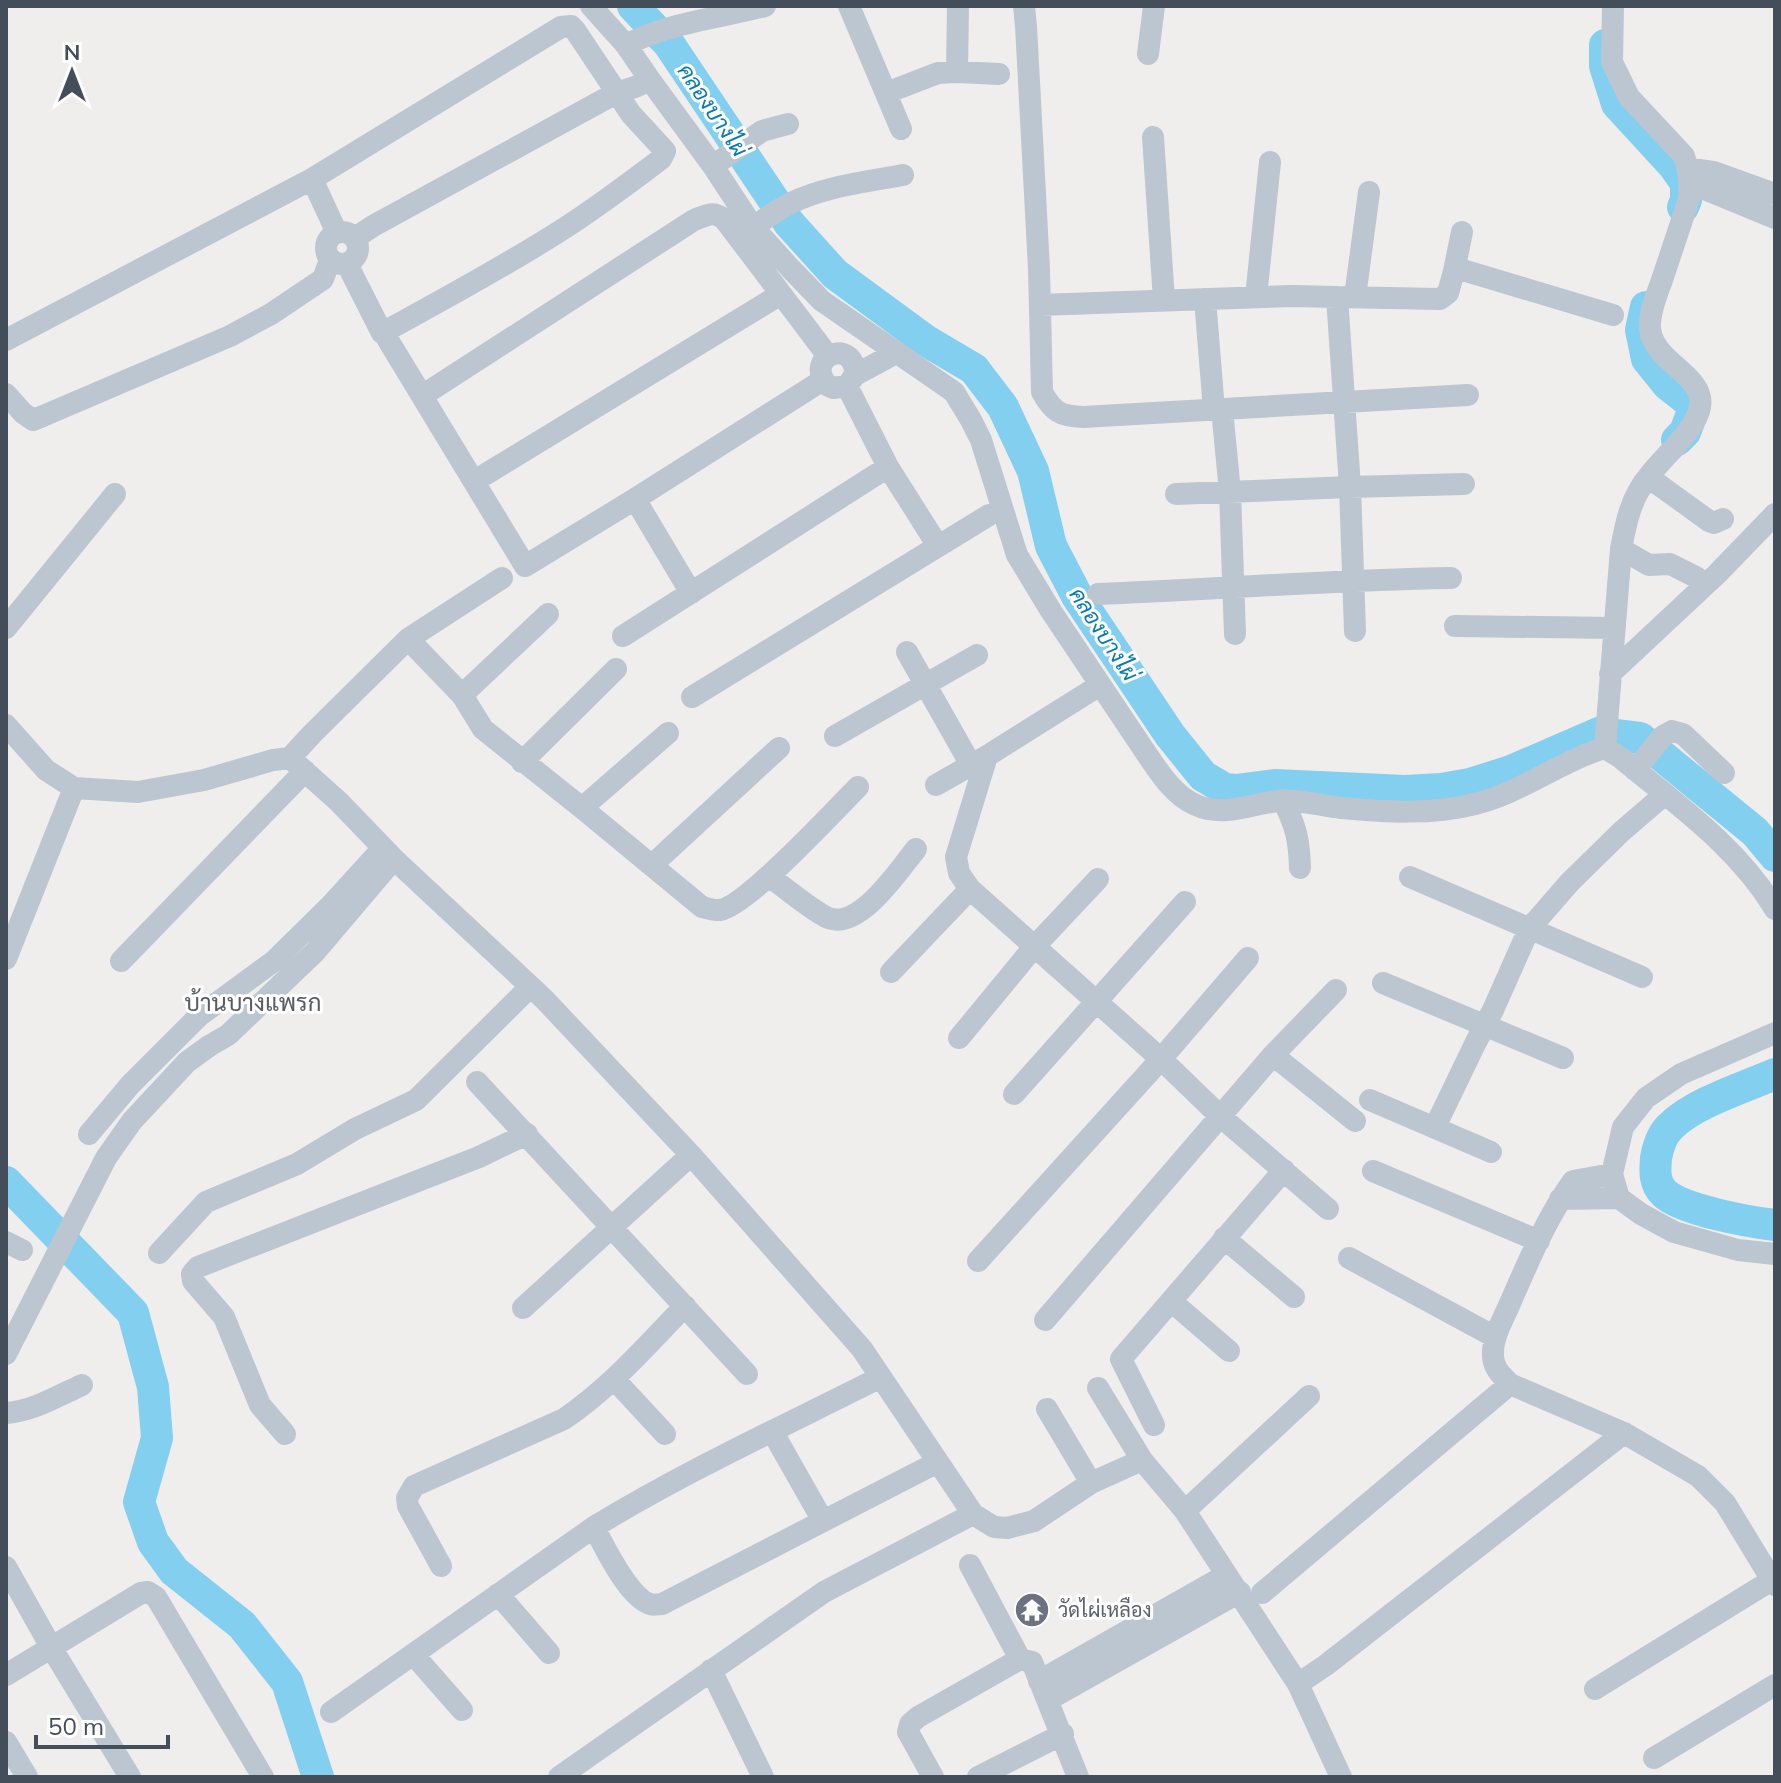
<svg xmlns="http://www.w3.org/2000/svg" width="1781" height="1783" viewBox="0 0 1781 1783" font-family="Mulish,Sarabun,sans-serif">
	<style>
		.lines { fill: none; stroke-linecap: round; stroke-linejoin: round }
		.river { stroke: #82cff0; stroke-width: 32 }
		.minor { stroke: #bcc6d0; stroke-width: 22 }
		.labels { text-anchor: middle; stroke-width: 6; stroke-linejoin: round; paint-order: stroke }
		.worship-label { font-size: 20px; fill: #5b616d; stroke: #fff; text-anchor: start }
		.water-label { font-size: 22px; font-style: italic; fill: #057bae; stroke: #fff }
		.quarter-label { font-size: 24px; fill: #595c62; stroke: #fff }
	</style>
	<rect width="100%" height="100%" fill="#f0eded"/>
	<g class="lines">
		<path class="river" d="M633 6 669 44 789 223 835 274 925 340 974 369 1003 407 1033 471 1051 546 1077 596 1170 735 1203 776 1225 789 1236 790 1275 785 1405 791 1441 789 1470 784 1511 771 1599 733 1640 738 1755 832 1775 856
			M1605 45V66L1617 104 1674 166 1686 183V200L1683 207
			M1646 307 1641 330 1647 359 1668 385 1691 403 1693 411 1685 432 1677 440
			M1775 1074C1745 1087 1694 1103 1671 1126 1662 1134 1658 1147 1656 1158 1655 1171 1654 1183 1664 1193 1682 1210 1749 1222 1775 1225
			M6 1182 133 1313 153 1387 157 1438 139 1502 153 1542 174 1571 242 1625 287 1682 318 1777"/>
		<path class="minor" d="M591 6 626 45 650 80 713 166 753 227 790 268 822 301 954 392 971 420 981 440 1017 555 1051 611 1146 753C1159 772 1174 796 1196 805 1224 818 1252 803 1280 801 1300 799 1322 806 1341 808 1385 812 1432 815 1475 804 1521 793 1560 761 1605 748L1621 758C1676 804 1737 846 1775 909
			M849 6 901 129
			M1024 6 1026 26 1039 269 1042 392C1053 412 1060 416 1083 417L1468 395
			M626 45C668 23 719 18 765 6
			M1148 54 1154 6
			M957 72 958 6
			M886 93 938 73 957 72 999 74
			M1153 137 1164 300
			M713 166 762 131 788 124
			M1688 168 1714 172 1775 194
			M312 179 337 233
			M1690 183 1775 218
			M753 227C765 219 778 209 791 203 826 186 866 182 903 175
			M326 248a16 16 0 1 1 32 0a16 16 0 1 1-32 0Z
			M355 238 373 226 616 93 635 87 650 80
			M1454 271 1462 232
			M1256 297 1270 162
			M1337 297 1440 299 1448 293 1454 271H1466L1613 315
			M1355 297 1369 192
			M1205 299 1214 410
			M1040 305 1292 296 1337 297 1350 487 1355 631
			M6 340 312 179 561 27 571 26 575 30 631 114 665 151 661 159C628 184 595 209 560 231 502 268 442 300 382 333L347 264
			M388 340 525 566 635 499 823 380
			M855 375C855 336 803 356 827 385L833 388 847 386 855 375 896 353
			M847 386 888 467 938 546
			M431 390 694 220C708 215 713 210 725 220L828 356
			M6 394 23 413 33 420 43 416 230 336 271 314 323 279 330 260
			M1222 409 1230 492 1235 634
			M486 474 781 294
			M1648 477 1709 521 1714 523 1723 519
			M1176 494 1350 487 1464 484
			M635 499 691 593
			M1621 549 1649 565 1670 564 1696 577
			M1098 594C1216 589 1333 580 1451 578
			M1455 626 1614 628
			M6 628 115 494
			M623 636 888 467
			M408 639 462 695 483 729 582 808 702 907C707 908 715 911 720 910 747 906 834 811 858 787
			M907 652 971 765
			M1610 674 1717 574 1775 514
			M462 695 548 614
			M692 697 989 515
			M6 725 46 770 74 788 138 792 204 780 273 760 290 758 312 734 408 639 502 578
			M835 736 977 655
			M1605 748 1621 549C1626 522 1631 497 1649 476 1663 457 1696 430 1700 407 1706 375 1652 362 1650 328 1649 312 1657 294 1662 280 1671 253 1680 226 1689 199 1690 183 1689 170 1684 156L1629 97 1612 62 1613 6
			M987 756 956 857 959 873 970 889 1161 1059 1221 1117 1328 1209
			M290 758 339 802 394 859 544 999 691 1155 862 1349 973 1514 994 1527 1007 1528 1034 1521 1091 1483 1142 1460
			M522 762 616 669
			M1635 770 1663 736 1672 731 1683 734 1724 773
			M936 785 987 756 1100 685
			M1283 800C1296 827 1299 838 1300 868
			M582 808 668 733
			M652 865 779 748
			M769 876C785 888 809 908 826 917 858 933 899 870 916 849
			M1410 877 1642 977
			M6 959 74 788
			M121 961 305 771
			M891 972 970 889
			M1383 983 1563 1058
			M959 1038 1034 947 1098 879
			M1273 1055 1355 1121
			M477 1082 747 1374
			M1014 1094 1185 902
			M1370 1100 1491 1152
			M1435 1127 1475 1044 1493 1010 1529 929 1570 882 1621 832 1665 794
			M89 1134 130 1085 199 1016 274 961 332 904 383 848
			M1373 1171 1539 1241
			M1612 1174 1573 1181C1547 1217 1529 1260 1511 1301 1504 1318 1493 1335 1493 1353 1492 1367 1501 1375 1510 1384L1624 1433 1698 1476 1725 1503 1775 1585
			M1619 1198 1612 1174 1623 1127 1646 1098 1681 1074 1775 1033
			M1560 1199 1619 1198 1641 1214 1674 1232 1738 1250 1775 1254
			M1224 1238 1294 1297
			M6 1242 22 1250
			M159 1253 206 1202 297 1164 355 1129 416 1100 530 987
			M1349 1258 1495 1337
			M978 1261 1161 1059 1248 958
			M1171 1301 1229 1351
			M523 1308 691 1155
			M1045 1320 1273 1055 1336 990
			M6 1354 106 1158 132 1121 187 1062 209 1046 228 1035 315 952 394 859
			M614 1379 665 1434
			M1098 1388 1142 1460 1185 1511 1298 1684 1341 1777
			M1047 1409 1091 1483
			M6 1413C33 1411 58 1396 82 1385
			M1154 1425 1121 1359 1284 1170
			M772 1431 823 1521
			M285 1434 260 1405 224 1317 193 1281 192 1274 198 1267 479 1157 527 1134
			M1185 1511 1309 1396
			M594 1527C604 1546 628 1597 650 1604 654 1606 658 1604 662 1604L938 1462
			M970 1565 1020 1659
			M441 1566 408 1506 407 1498 414 1486 564 1419C610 1388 647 1345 685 1306
			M6 1567 51 1647 130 1777
			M1262 1593 1510 1384
			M498 1594 549 1653
			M413 1654 462 1710
			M711 1670 763 1777
			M6 1675 141 1593 148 1592 156 1597 263 1777
			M1039 1681 1226 1575
			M1298 1684 1326 1665 1624 1433
			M1595 1689 1772 1580
			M1048 1700 1240 1592
			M331 1712 594 1527C686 1471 784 1426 881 1377
			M6 1742 27 1777
			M1654 1758 1775 1685
			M559 1777 824 1592 973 1514
			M933 1777 908 1732 910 1724 918 1717 1020 1659 1032 1662 1078 1777
			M978 1777 1063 1734"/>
	</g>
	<defs>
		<g id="temple-disc" transform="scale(1.8)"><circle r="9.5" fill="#6b7280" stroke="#fff"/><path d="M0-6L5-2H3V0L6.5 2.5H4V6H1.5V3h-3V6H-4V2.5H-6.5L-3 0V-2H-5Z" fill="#fff"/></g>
	</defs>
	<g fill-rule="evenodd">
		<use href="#temple-disc" x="1032" y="1610"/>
	</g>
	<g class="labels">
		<g class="worship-label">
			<text x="1058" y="1617">วัดไผ่เหลือง</text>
		</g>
		<g class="water-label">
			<text transform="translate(713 110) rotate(56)" y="8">คลองบางไผ่</text>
			<text transform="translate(1104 634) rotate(57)" y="8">คลองบางไผ่</text>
		</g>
		<g class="quarter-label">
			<text x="253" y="1011">บ้านบางแพรก</text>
		</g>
	</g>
	<rect width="1781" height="1783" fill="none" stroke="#444e5b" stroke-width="16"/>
	<g transform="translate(72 72)" stroke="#ffffff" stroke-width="6" paint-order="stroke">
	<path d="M0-6L14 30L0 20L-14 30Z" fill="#444e5b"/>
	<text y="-12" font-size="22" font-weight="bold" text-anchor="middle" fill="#444e5b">N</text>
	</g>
	<path d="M36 1735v12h132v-12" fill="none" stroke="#444e5b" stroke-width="4"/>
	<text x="48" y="1735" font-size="24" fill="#444e5b" stroke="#ffffff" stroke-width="6" paint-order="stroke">50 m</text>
</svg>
